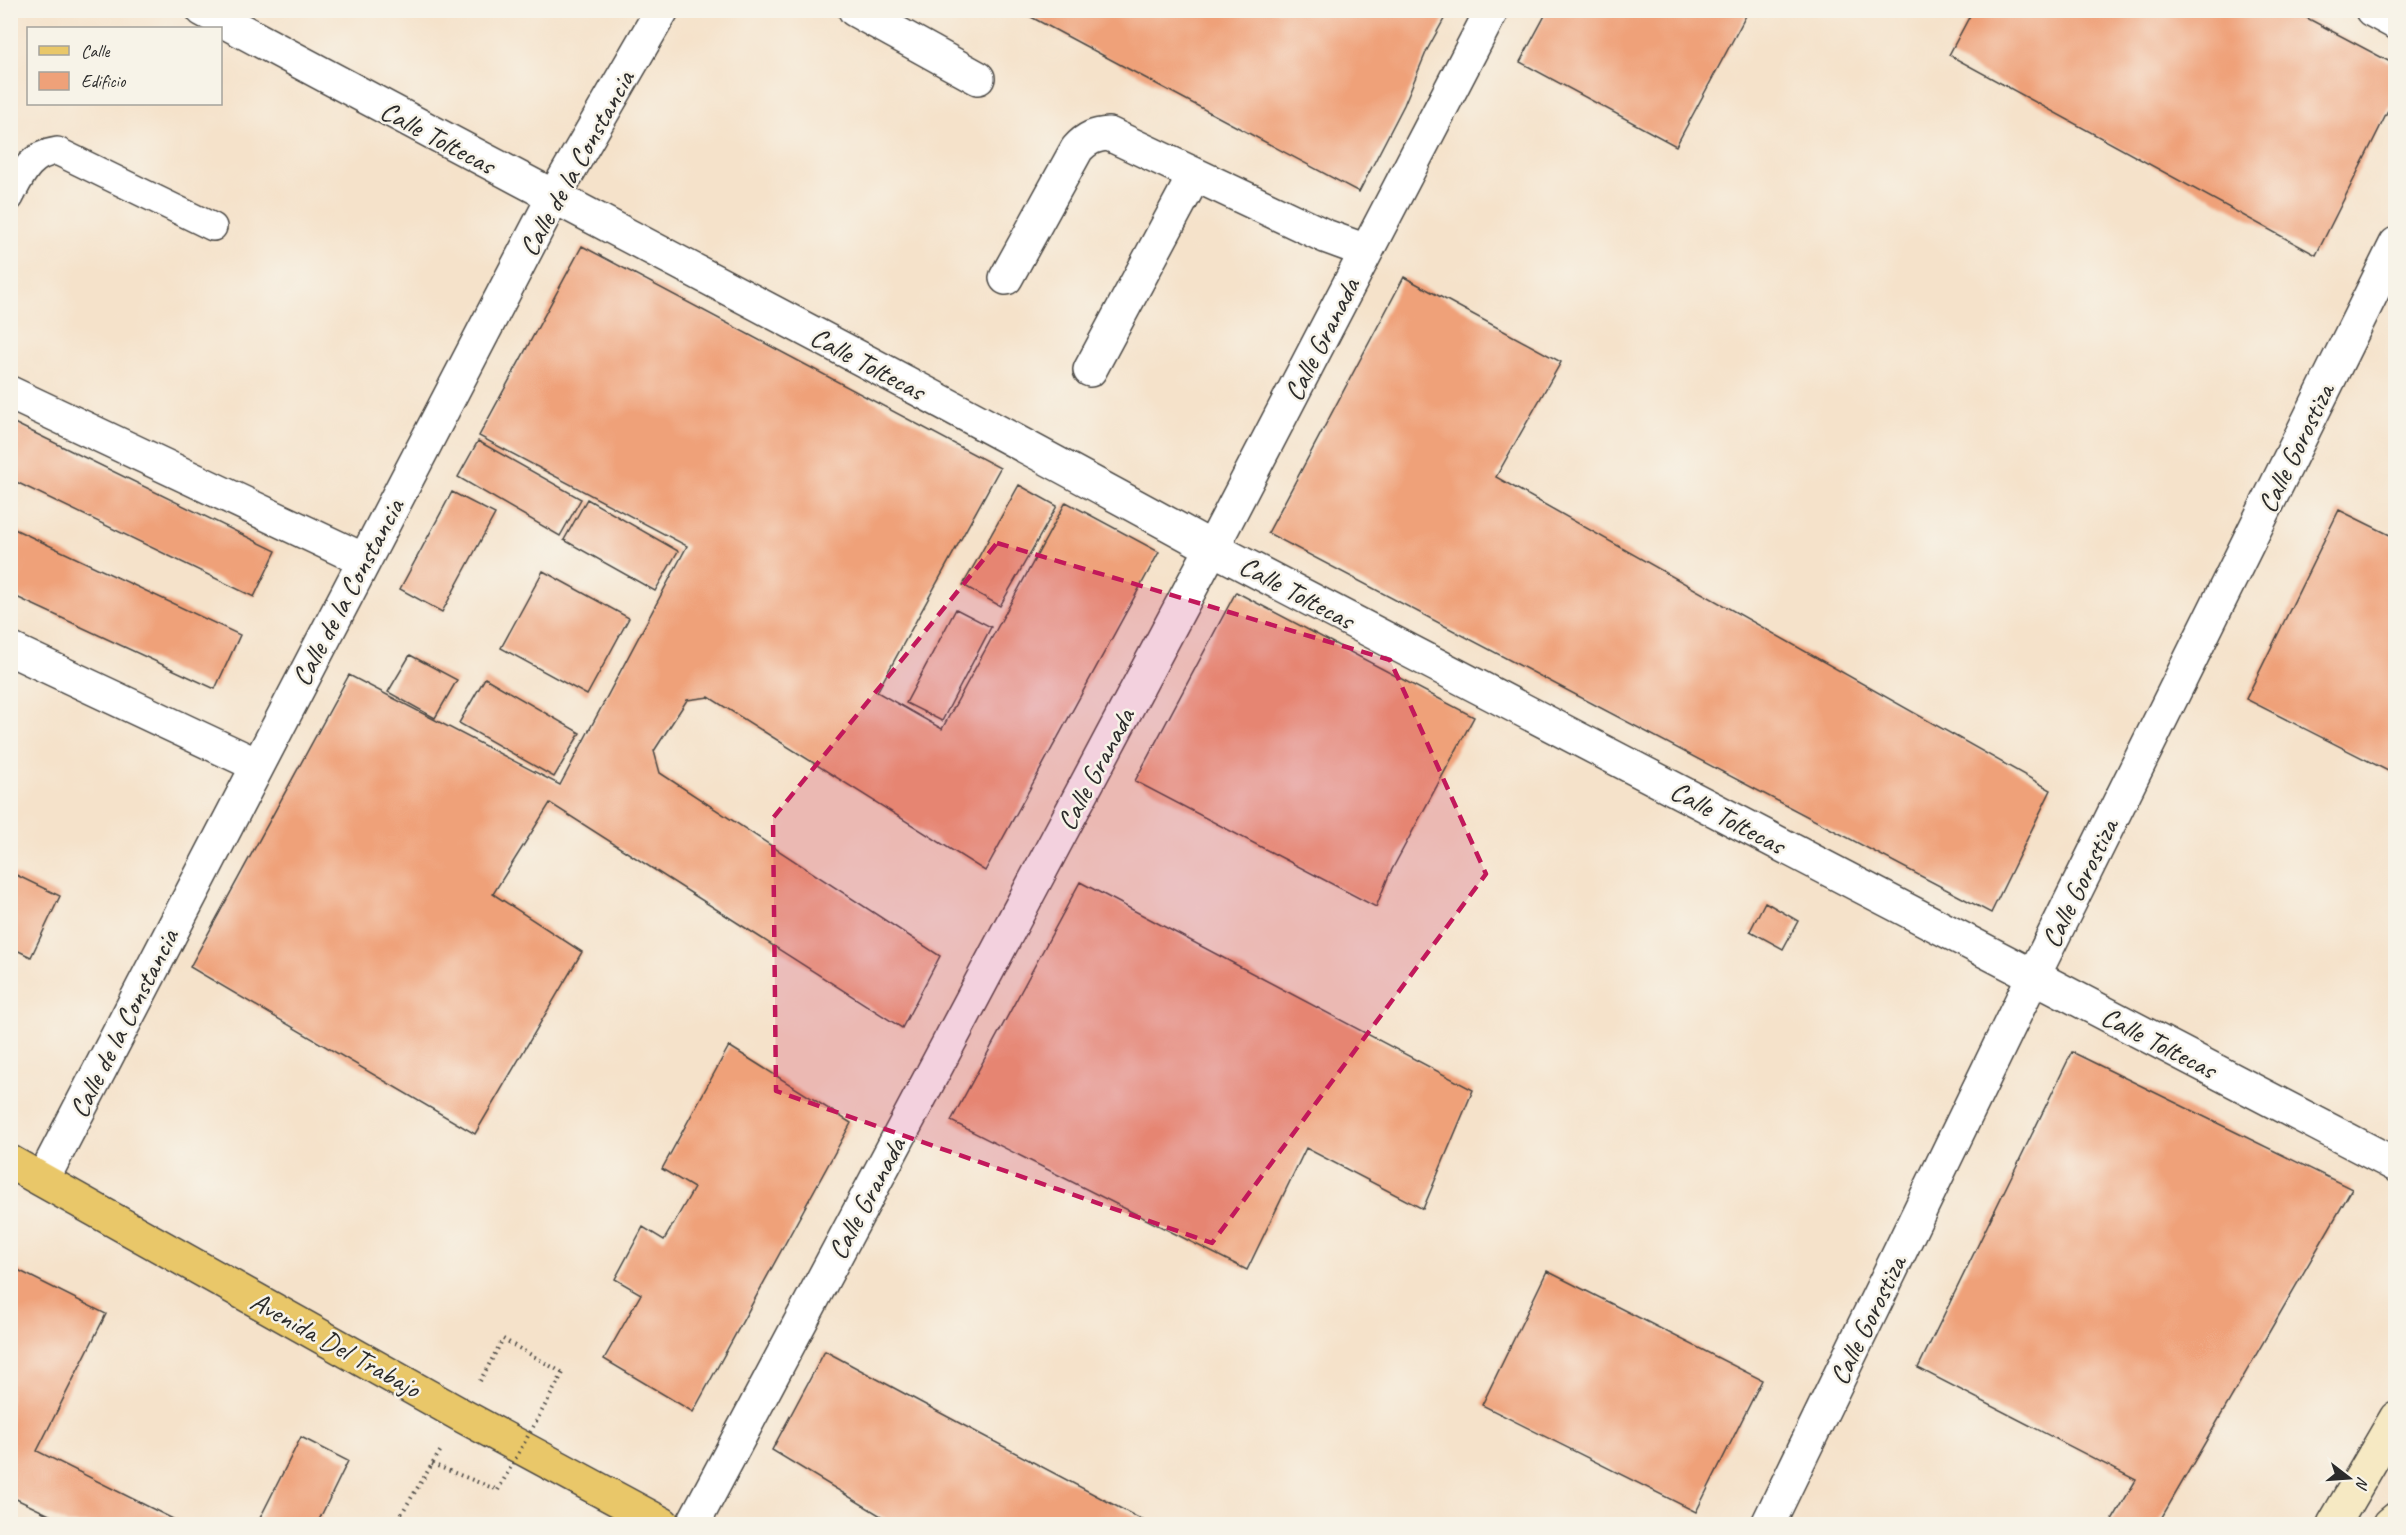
<svg xmlns="http://www.w3.org/2000/svg" width="2406" height="1535" viewBox="0 0 2406 1535" font-family="Caveat,sans-serif">
	<style>
		.building { fill: #efa179 }
		.lines { fill: none; stroke-linecap: round; stroke-linejoin: round }
		.lane-casing { stroke: #494643; stroke-width: 30 }
		.street-casing { stroke: #494643; stroke-width: 36 }
		.secondary-casing { stroke: #494643; stroke-width: 36 }
		.primary-casing { stroke: #494643; stroke-width: 36 }
		.path { stroke: #494643; stroke-width: 4; stroke-dasharray: 1.5 4.5; stroke-linecap: butt }
		.lane { stroke: #fff; stroke-width: 27 }
		.street { stroke: #fff; stroke-width: 33 }
		.secondary { stroke: #f6e9c3; stroke-width: 33 }
		.primary { stroke: #e9c769; stroke-width: 33 }
		.path-bridge { stroke: #494643; stroke-width: 4; stroke-dasharray: 1.5 4.5; stroke-linecap: butt }
		.marked { fill: #c2185b; fill-opacity: 0.2; stroke: #c2185b; stroke-width: 4.5; stroke-dasharray: 12 8; stroke-linejoin: round }
		.labels { text-anchor: middle; stroke-width: 5; stroke-linejoin: round; paint-order: stroke }
		.street-label { font-size: 28px; fill: #2b2b2b; stroke: #f7f3e8 }
	</style>
	<rect width="100%" height="100%" fill="#f7f3e8"/>
	<filter id="ink" filterUnits="userSpaceOnUse"><feTurbulence type="fractalNoise" baseFrequency=".0167" numOctaves="2"/><feDisplacementMap in="SourceGraphic" scale="12" xChannelSelector="R" yChannelSelector="G"/><feConvolveMatrix kernelMatrix="1 2 1 2 8 2 1 2 1" color-interpolation-filters="sRGB"/></filter>
	<filter id="wash" filterUnits="userSpaceOnUse"><feTurbulence type="fractalNoise" baseFrequency=".008" numOctaves="4" result="noise"/><feDisplacementMap in="SourceGraphic" scale="24" xChannelSelector="R" yChannelSelector="G"/><feGaussianBlur stdDeviation="1.35" result="paint"/><feColorMatrix in="noise" values="0 0 0 0 0 0 0 0 0 0 0 0 0 0 0 0 0 1.4 0 .05"/><feComposite in="paint" operator="in"/></filter>
	<g filter="url(#wash)">
		<rect width="100%" height="100%" fill="#f5e2ca"/>
		<g id="blocks">
			<path class="building" d="M1018 10H1449L1427 50 1404 105 1359 192Z
				M1548 10H1749L1676 146 1520 62Z
				M1973 10H2292L2396 65V95L2316 255 1949 55Z
				M582 246 1000 468 877 692 942 729 1066 502 1159 552 985 871 709 697 687 700 654 751 660 773 940 956 902 1028 550 803 493 894 582 952 475 1134 190 967 349 675 560 785 687 546 479 436Z
				M1404 277 1561 362 1496 477 2051 790 1991 913 1268 533Z
				M10 421 276 551 254 597 10 479Z
				M478 441 581 499 560 536 458 477Z
				M1019 485 1057 506 1000 606 963 585Z
				M452 492 495 514 442 612 400 589Z
				M587 499 678 551 655 591 564 540Z
				M2339 510 2396 538V775L2246 699Z
				M10 527 240 635 215 689 10 594Z
				M543 571 629 618 587 695 501 648Z
				M1236 592 1474 717 1389 875 1376 907 1135 781Z
				M956 609 991 627 942 721 906 703Z
				M410 655 457 680 435 718 388 692Z
				M485 678 580 733 554 777 459 723Z
				M10 872 60 896 31 957 10 947Z
				M1080 882 1473 1090 1423 1209 1306 1148 1247 1270 951 1121Z
				M1765 902 1798 921 1783 949 1750 931Z
				M729 1046 851 1123 693 1412 604 1359 641 1294 615 1279 643 1227 664 1240 694 1188 662 1169Z
				M2072 1052 2352 1189 2158 1524H2110L2136 1480 1918 1368Z
				M10 1266 106 1314 37 1451 183 1524H68L10 1496Z
				M1547 1271 1762 1380 1696 1512 1482 1405Z
				M825 1351 963 1425 1150 1524H894L772 1450Z
				M301 1437 348 1461 317 1524H257Z"/>
		</g>
	</g>
	<g filter="url(#ink)">
		<use href="#blocks" fill-opacity="0" stroke="#494643" stroke-width="1.5"/>
		<g class="lines">
			<g class="lane-casing">
				<path id="lane" d="M10 197C22 174 29 155 57 151L213 227"/>
			</g>
			<g class="street-casing">
				<path id="street" d="M203 10C539 191 878 364 1212 548L2396 1165
					M855 10 978 78
					M2372 10 2396 23
					M1006 278 1077 149C1087 138 1095 135 1109 134L1325 236 1366 251
					M1090 370 1194 176
					M10 393 364 560
					M10 649 257 765
					M43 1179 553 198 662 10
					M693 1524 1212 548 1492 10
					M1768 1524 2033 977 2396 244"/>
			</g>
			<g class="secondary-casing">
				<path id="secondary" d="M2334 1524 2396 1418
					M2390 1524 2396 1519"/>
			</g>
			<g class="primary-casing">
				<path id="primary" d="M10 1162 461 1415 663 1524"/>
			</g>
			<path class="path" d="M480 1381 503 1339 563 1373
				M432 1464 498 1490
				M395 1524 441 1450"/>
			<use href="#lane" class="lane"/>
			<use href="#street" class="street"/>
			<use href="#secondary" class="secondary"/>
			<use href="#primary" class="primary"/>
			<path class="path-bridge" d="M498 1490 563 1373"/>
		</g>
	</g>
	<path class="marked" d="M997 543 1390 660 1486 874 1212 1243 776 1091 773 818Z"/>
	<g class="labels">
		<g class="street-label">
			<text transform="translate(438 137) rotate(28)" y="10">Calle Toltecas</text>
			<text transform="translate(576 163) rotate(-61)" y="10">Calle de la Constancia</text>
			<text transform="translate(1321 339) rotate(-63)" y="10">Calle Granada</text>
			<text transform="translate(868 363) rotate(28)" y="10">Calle Toltecas</text>
			<text transform="translate(2295 448) rotate(-64)" y="10">Calle Gorostiza</text>
			<text transform="translate(347 592) rotate(-62)" y="10">Calle de la Constancia</text>
			<text transform="translate(1297 592) rotate(28)" y="10">Calle Toltecas</text>
			<text transform="translate(1095 769) rotate(-62)" y="10">Calle Granada</text>
			<text transform="translate(1728 817) rotate(28)" y="10">Calle Toltecas</text>
			<text transform="translate(2079 883) rotate(-64)" y="10">Calle Gorostiza</text>
			<text transform="translate(123 1023) rotate(-63)" y="10">Calle de la Constancia</text>
			<text transform="translate(2159 1042) rotate(27)" y="10">Calle Toltecas</text>
			<text transform="translate(866 1198) rotate(-62)" y="10">Calle Granada</text>
			<text transform="translate(1867 1320) rotate(-64)" y="10">Calle Gorostiza</text>
			<text transform="translate(336 1344) rotate(29)" y="10">Avenida Del Trabajo</text>
		</g>
	</g>
	<rect width="2406" height="1535" fill="none" stroke="#f7f3e8" stroke-width="36"/>
	<rect x="27" y="27" width="195" height="78" fill="#f7f3e8" stroke="#a5a39c" stroke-width="1.5"/>
	<rect x="39" y="46" width="30" height="9" fill="#e9c769" stroke="#a5a39c" stroke-width="1.5"/>
	<text x="81" y="57" font-size="18" fill="#2b2b2b">Calle</text>
	<rect x="39" y="72" width="30" height="18" fill="#efa179" stroke="#a5a39c" stroke-width="1.5"/>
	<text x="81" y="87" font-size="18" fill="#2b2b2b">Edificio</text>
	<g transform="translate(2349 1478) rotate(107)" stroke="#f7f3e8" stroke-width="4.5" paint-order="stroke">
	<path d="M0-4.5L10 22L0 15L-10 22Z" fill="#2b2b2b"/>
	<text y="-9" font-size="16" font-weight="bold" text-anchor="middle" fill="#2b2b2b">N</text>
	</g>
</svg>
